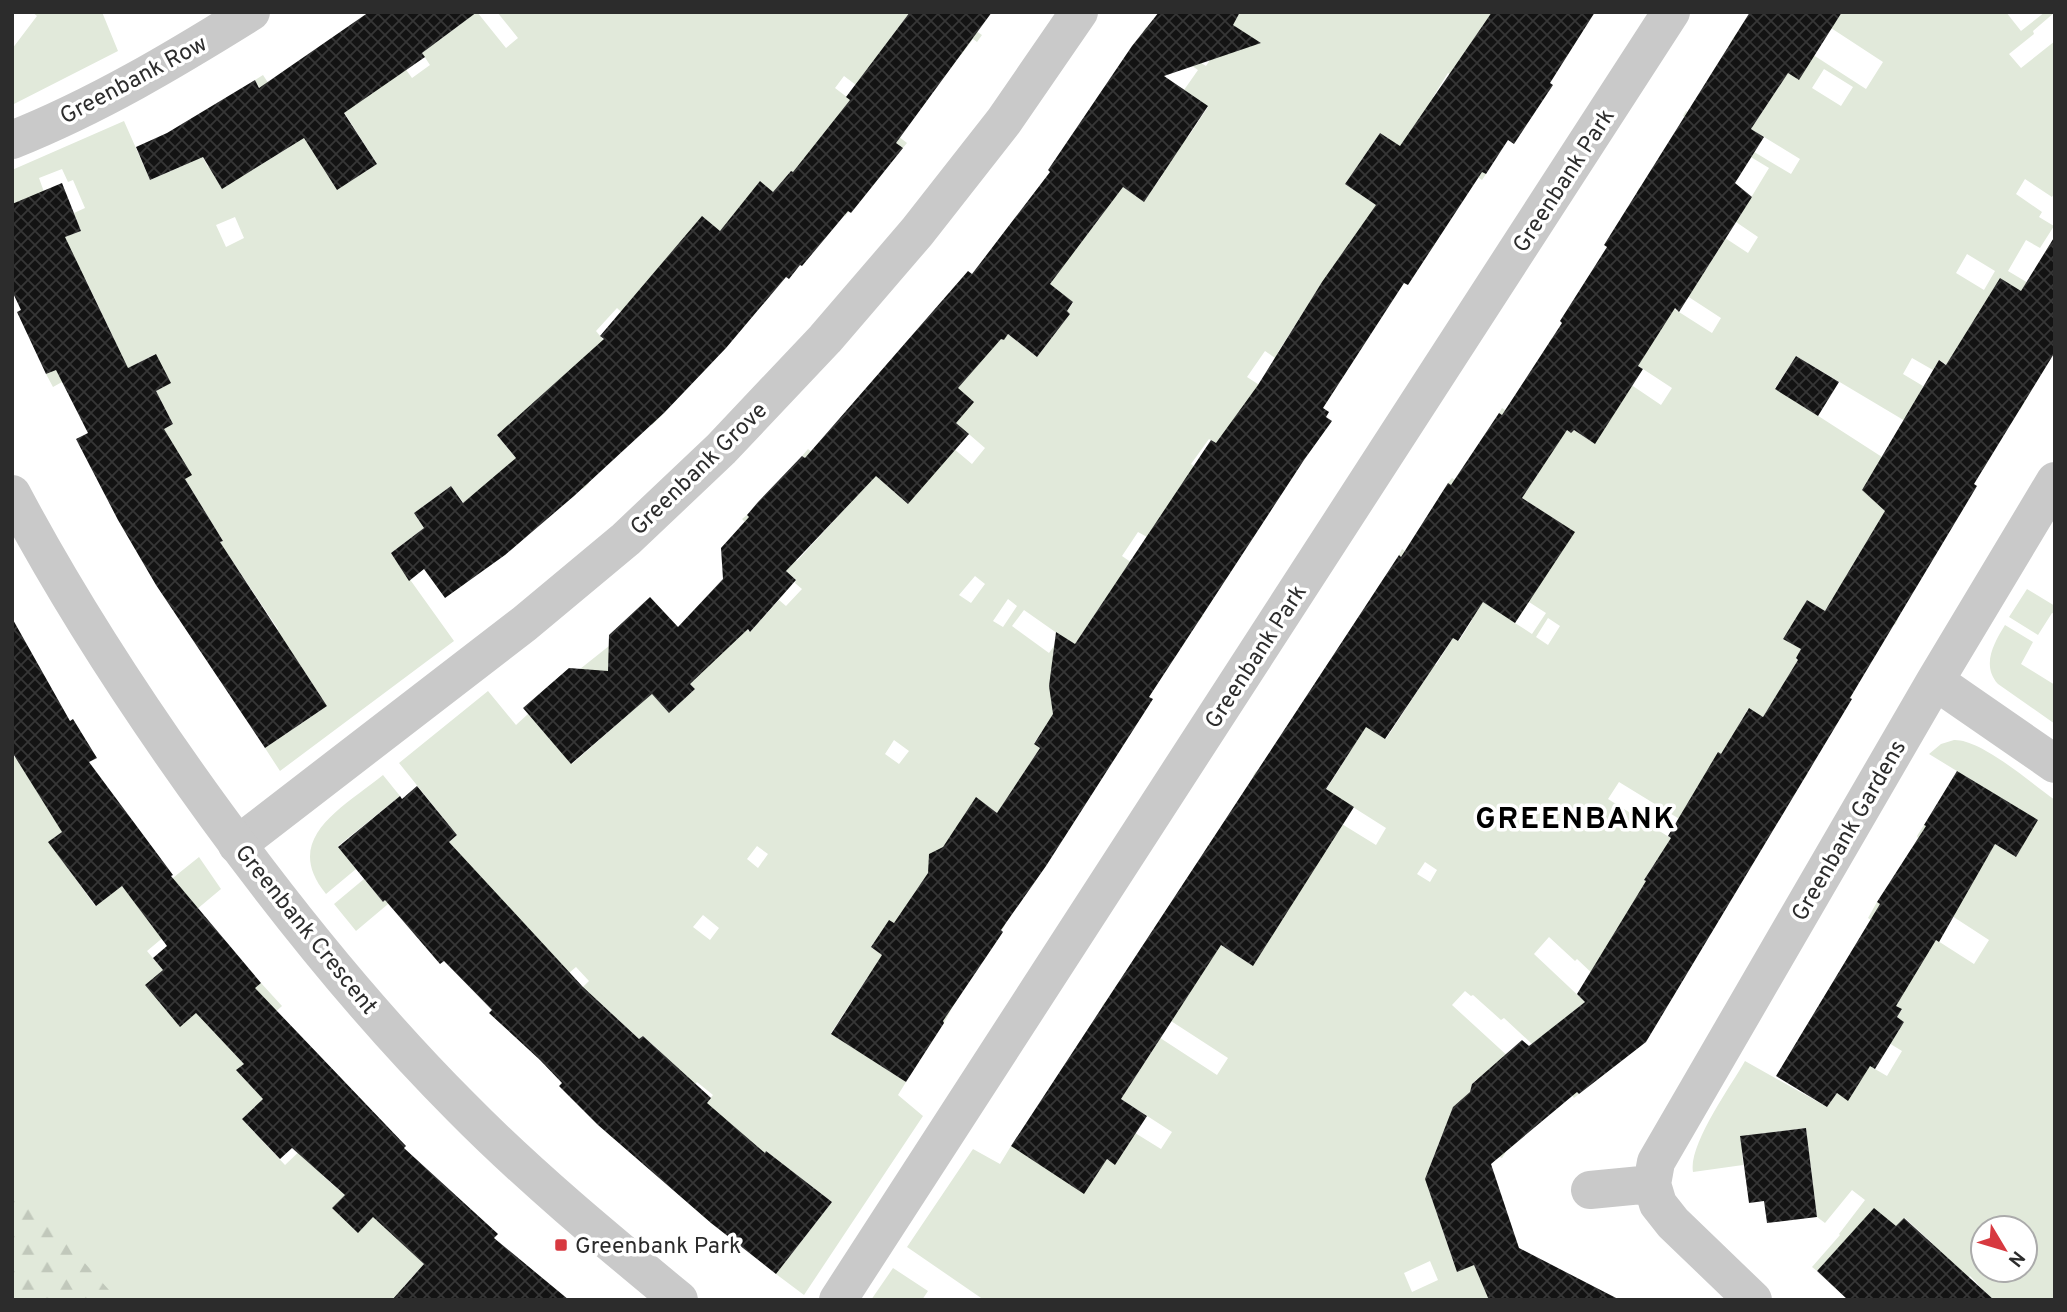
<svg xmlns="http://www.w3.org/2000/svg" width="2067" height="1312" viewBox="0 0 2067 1312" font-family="Overpass,sans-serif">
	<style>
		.green { fill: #e1e9da; fill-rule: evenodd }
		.forest { fill: url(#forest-firs) }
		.building { fill: url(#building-cross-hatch) }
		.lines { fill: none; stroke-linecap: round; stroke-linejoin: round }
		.minor { stroke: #c9c9c9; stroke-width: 38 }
		.tertiary { stroke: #c9c9c9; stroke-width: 38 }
		.poi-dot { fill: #d73940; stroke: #fff; stroke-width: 2.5 }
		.labels { text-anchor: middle; stroke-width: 7; stroke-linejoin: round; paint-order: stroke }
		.street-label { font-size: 23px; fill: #2c2c2c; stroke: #fff }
		.poi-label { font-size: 23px; fill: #2c2c2c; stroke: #fff; text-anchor: start }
		.district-label { font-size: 30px; font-weight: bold; letter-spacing: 2px; fill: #000; stroke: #fff }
	</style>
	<defs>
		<pattern id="forest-firs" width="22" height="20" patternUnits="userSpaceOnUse" patternTransform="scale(1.75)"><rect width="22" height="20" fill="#e1e9da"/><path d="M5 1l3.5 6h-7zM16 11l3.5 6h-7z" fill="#c1c8bb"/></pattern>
		<pattern id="building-cross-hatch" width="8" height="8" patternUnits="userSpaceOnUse" patternTransform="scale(1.75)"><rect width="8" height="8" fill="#131313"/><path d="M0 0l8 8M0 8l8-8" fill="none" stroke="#363636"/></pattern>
	</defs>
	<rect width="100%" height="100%" fill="#fff"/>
	<path class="green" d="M32 12H102L118 51 12 105V49L37 16Z
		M467 12H477L506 48 518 38 497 12H949L982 35 977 42 973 39 961 55 907 16 856 85 844 76 835 88 907 143 845 216 791 171 773 192 772 241 631 321 617 308 596 331C619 358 637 390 662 415L652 425 587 355 563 455 589 483 583 489 540 439 518 417 497 435 516 458V545L503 556 451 486 414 513 424 528 391 553 454 641 280 771 265 748 327 706 287 645 225 687 214 671 278 629 227 553 203 569 155 582 223 541 185 479 132 445 173 424 156 391 170 383 155 354 71 399 62 382 53 387 46 374 115 341 86 280 50 296 62 238 81 231 74 213 85 208 73 180 68 182 62 169 39 178 44 192 12 204V170L124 121 150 180 185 165 170 131 202 156 208 167 220 160 234 181 293 145 255 80 263 75 338 189 377 164 344 112 367 15 412 78 430 65 422 53 470 17ZM235 217 244 238 226 247 216 225Z
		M1240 12H1506L1481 28 1463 55 1464 83 1448 73 1433 97 1448 108 1429 137 1486 174 1482 180 1451 159 1441 174 1380 133 1345 184 1435 244 1430 251 1427 249 1327 278 1383 316 1380 319 1322 283 1278 352 1335 389 1331 396 1265 351 1247 377 1264 388 1216 443 1209 439 1191 464 1210 477 1147 537 1138 532 1122 556 1148 574 1145 579 1203 616 1198 622 1131 602 1112 589 1081 635 1098 652 1154 689 1149 697 1097 660 1104 772 1043 730 1034 743 1040 748 1002 806 1052 851 976 798 950 887 1005 925 1002 930 947 894 894 923 889 921 871 947 954 1004 944 1023 869 975 831 1033 906 1082 898 1095 923 1116 804 1295 776 1274 832 1202 766 1151 711 1223 687 1202 697 1114 713 1095 697 1082 682 1101 614 1139 606 1132 610 1127 599 1116 659 1050 643 1036 639 1039 597 1000 525 1044 589 981 576 967 569 973 394 899 356 931 334 904 364 879 383 902 445 852 447 844 457 835 399 763 488 691 516 725 528 714 572 764 623 719 580 669 609 646 670 712 695 689 679 672 703 621 693 611 696 608 733 617 750 632 779 600 786 606 802 589 795 583 796 580 745 533 750 527 742 519 747 515 797 561 851 502 802 456 808 449 831 468 847 450 908 504 873 381 972 464 985 448 956 423 958 388 972 315 1003 340 1008 334 1037 357 1070 314 1067 311 1073 303 1054 287 1041 292 1100 218 1120 185 1144 201 1162 176 1138 158 1163 121 1188 137 1208 107 1184 90 1198 70 1143 32 1146 27 1206 66ZM975 576 985 584 971 603 959 595ZM1008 599 1017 606 1003 627 993 621ZM1024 610 1061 636 1049 653 1012 626ZM894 740 909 751 899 764 885 754ZM757 846 768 854 758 868 747 859ZM703 915 719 928 710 940 693 927Z
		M1842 12H2006L2021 31 2045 12H2055L2033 31 2034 34 2009 54 2021 68 2055 41V192L2052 197 2025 179 2016 194 2042 212 2039 217 2054 226 2040 248 2026 240 2008 271 2055 299 2032 389 2020 410 1939 360 1933 370 1912 358 1903 374 1923 386 1920 392 1944 407 1931 428 1987 463 1984 468 1796 356 1775 388 1882 457 1944 539 1842 585 1898 619 1895 625 1858 602 1827 607 1825 611 1807 600 1784 639 1801 649 1796 659 1853 693 1850 698 1824 682 1783 685 1763 717 1748 709 1739 724 1754 734 1751 739 1808 773 1805 778 1779 762 1681 820 1619 782 1608 799 1685 847 1671 870 1656 861 1644 880 1659 890 1652 1030 1577 959 1575 961 1549 937 1534 954 1585 1002 1536 1041 1579 1094 1574 1098 1532 1044 1504 1018 1501 1020 1473 995 1471 996 1465 991 1452 1005 1511 1059 1486 1079H1477L1472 1084 1470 1092 1507 1150 1502 1158 1442 1135 1430 1166 1442 1170 1430 1193 1453 1261 1516 1239 1518 1245 1474 1265 1483 1285 1510 1300H984L907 1247 973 1149 1000 1164 1011 1146 1089 1148 1114 1164 1127 1128 1161 1149 1172 1132 1121 1099 1158 1042 1102 1006 1105 1002 1217 1075 1228 1058 1171 1021 1208 964 1154 928 1167 911 1252 965 1207 846 1208 845 1280 892 1325 824 1253 776 1256 771 1376 845 1386 828 1326 790 1366 726 1386 739 1426 678 1415 651 1436 665 1453 638 1459 641 1471 622 1477 605 1399 555 1402 549 1480 600 1448 483 1452 478 1533 531 1574 532 1522 498 1554 449 1499 413 1502 408 1554 442 1564 428 1571 433 1574 430 1595 444 1549 342 1552 338 1624 386 1627 382 1661 405 1672 388 1617 352 1668 305 1712 333 1721 318 1678 290 1677 253 1705 271 1721 246 1637 192 1639 188 1714 236 1716 232 1748 253 1758 237 1708 203 1709 202 1738 219 1769 168 1683 116 1686 111 1791 174 1800 159 1751 129 1784 79 1730 43 1736 34 1742 37 1804 49 1866 89 1883 62 1831 28ZM1824 69 1853 87 1841 106 1812 88ZM1967 254 1995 271 1984 290 1956 273ZM1529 602 1546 613 1532 634 1515 623ZM1548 618 1560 626 1548 645 1536 637ZM1425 862 1437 870 1430 882 1417 874ZM1430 1261 1438 1280 1412 1292 1404 1273Z
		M2027 589 2055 606V614L2052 613 2038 635 2009 617Z
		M2005 625 2033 642 2021 664 2055 685V724L1998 684C1981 665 1994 643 2005 625Z
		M1954 740C1981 739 2031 783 2055 800V1300H1993L1970 1276 1953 1294 1911 1268 1932 1243 1905 1218 1882 1242 1861 1223 1817 1271 1812 1267 1840 1235 1839 1234 1865 1200 1852 1190 1825 1223 1817 1217 1806 1128 1741 1136 1743 1165 1693 1172C1688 1145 1731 1086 1745 1061L1827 1107 1837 1093 1848 1100 1863 1062 1887 1076 1902 1051 1822 1002 1894 1038 1904 1022 1897 1017 1902 1010 1896 1006 1871 920 1868 918 1877 902 1974 964 1989 940 1949 914 1970 880 1914 845 1918 838 1917 836 1924 825 1984 862 1995 844 2016 857 2037 820 1929 754 1941 744ZM1983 1228H2025V1270H1983Z
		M15 757 75 822 49 842 95 906 122 886 138 906 199 857 221 889 147 951 197 1011 261 983 282 1006 232 1051 244 1064 237 1070 263 1099 242 1119 285 1165 306 1145 326 1165 323 1176 340 1191 348 1186 351 1189 333 1208 358 1232 376 1214 424 1264 404 1286 419 1300H12V758Z
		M383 775 400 796 338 846 356 869 326 894C280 838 344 807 383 775Z
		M893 1268 928 1291 922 1300H871Z"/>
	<path class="forest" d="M12 1177 46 1220 118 1300H18L12 1293Z"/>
	<path class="building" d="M369 12H477L422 53 425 57 344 113 377 164 337 190 304 138 222 189 203 157 150 180 136 147 167 133 255 80 259 88Z
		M910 12H992L896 143 903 148 851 213 848 211 802 266 800 265 789 279 786 277 726 348 664 413 574 496 505 555 445 598 424 569 409 581 391 553 424 528 414 513 451 486 463 503 516 458 497 435 604 339 600 336 702 216 720 231 760 181 773 192 791 171 793 172 850 100 846 97Z
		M1159 12H1240L1233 25 1261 43 1164 76 1208 106 1144 202 1123 187 1050 284 1073 302 1067 311 1070 314 1037 357 1008 334 1004 340 1001 339 958 388 974 402 956 423 969 434 908 504 876 476 786 571 796 580 750 632 748 629 690 684 695 689 669 713 652 694 571 764 523 708 569 668 608 671 609 635 650 597 678 627 723 579 721 548 749 517 747 515 758 502 802 456 805 458 968 271 972 274 1050 172 1048 170 1132 46Z
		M1492 12H1595L1550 83 1553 85 1514 144 1508 140 1486 174 1482 172 1408 285 1404 283 1323 408 1329 412 1326 417 1332 421 1304 460 1149 697 1153 699 1046 866 1001 930 1003 932 943 1021 944 1023 906 1082 831 1034 882 955 871 947 889 920 894 923 928 873 929 854 943 847 976 797 997 813 1040 748 1034 744 1053 714 1049 686 1056 632 1075 644 1211 440 1216 443 1258 385 1322 282 1376 205 1345 184 1380 133 1400 146Z
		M1750 12H1842L1799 80 1788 73 1751 129 1764 137 1735 183 1752 197 1679 312 1675 308 1638 366 1643 369 1595 444 1574 430 1571 433 1567 430 1522 498 1575 532 1515 623 1483 602 1458 641 1453 638 1385 739 1366 727 1326 789 1354 807 1253 966 1221 945 1121 1099 1147 1116 1115 1165 1107 1159 1084 1194 1011 1146 1399 555 1401 557 1448 483 1451 485 1499 413 1502 415 1562 323 1560 321 1607 247 1604 245Z
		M62 183 81 231 65 237 128 368 156 354 171 383 156 391 173 424 164 429 192 475 185 479 223 541 220 542 327 706 265 748 156 585 118 520 76 439 88 433 56 370 46 374 17 312 21 310 12 291V204Z
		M2055 236V352L1974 484 1977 486 1850 698 1852 699 1700 952 1646 1042 1579 1094 1577 1092 1491 1164 1519 1248 1620 1300H1489L1474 1265 1457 1272 1425 1179 1453 1107 1470 1092 1472 1084 1522 1040 1529 1046 1585 1002 1577 994 1646 881 1644 880 1671 838 1668 836 1718 752 1721 754 1749 708 1763 717 1798 660 1796 658 1801 649 1783 639 1807 600 1825 611 1885 511 1862 490 1929 377 1939 360 1946 365 2000 278 2021 291Z
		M1796 356 1839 382 1818 416 1775 389Z
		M12 618 70 721 73 719 97 758 89 762 173 875 171 876 261 983 255 988 406 1146 404 1148 498 1234 494 1238 569 1300H392L424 1264 373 1217 358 1233 332 1208 345 1195 292 1148 280 1159 242 1119 263 1099 236 1070 244 1064 196 1013 180 1027 145 985 163 970 153 958 167 946 122 886 96 906 48 842 62 832 12 752Z
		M1957 771 2038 820 2016 857 1995 844 1939 942 1936 940 1896 1006 1902 1009 1897 1017 1904 1022 1875 1069 1870 1066 1848 1101 1837 1093 1827 1107 1776 1076 1880 904 1877 902 1926 826 1924 825Z
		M417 786 457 835 449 842 583 987 639 1039 643 1036 711 1098 707 1103 765 1153 766 1151 832 1202 776 1274 711 1223 598 1125 559 1086 562 1083 540 1060 489 1013 492 1010 444 961 440 964 385 900 383 902 338 847 400 796 402 799Z
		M1806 1128 1817 1217 1767 1223 1764 1201 1749 1203 1740 1136Z
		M1874 1208 1896 1226 1904 1218 1994 1300H1848L1817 1271Z"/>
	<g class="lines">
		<path class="minor" d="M12 140C97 106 174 60 251 12
			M1935 681 2055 764
			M237 845 524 624 626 539 721 449 825 339 917 232 1004 121 1079 12
			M1590 1190 1652 1184
			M838 1300 1671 12
			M1753 1300 1673 1223 1658 1204 1652 1184 1656 1162 1935 681 2055 481"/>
		<path class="tertiary" d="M12 494C72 607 141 712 216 815 291 918 371 1017 461 1107 529 1176 604 1238 679 1300"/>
	</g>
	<rect class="poi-dot" x="554" y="1238" width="14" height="14" rx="3.5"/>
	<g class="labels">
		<g class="street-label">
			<text transform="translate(133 79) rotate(-28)" y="8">Greenbank Row</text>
			<text transform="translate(1563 180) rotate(-57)" y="8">Greenbank Park</text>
			<text transform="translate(698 468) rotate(-44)" y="8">Greenbank Grove</text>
			<text transform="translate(1255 656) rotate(-57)" y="8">Greenbank Park</text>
			<text transform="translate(1848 830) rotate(-60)" y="8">Greenbank Gardens</text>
			<text transform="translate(307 929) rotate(51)" y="8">Greenbank Crescent</text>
		</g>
		<g class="poi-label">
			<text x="575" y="1253">Greenbank Park</text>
		</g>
		<g class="district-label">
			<text x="1576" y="828">GREENBANK</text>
		</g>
	</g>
	<rect width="2067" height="1312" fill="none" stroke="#2c2c2c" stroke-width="28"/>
	<g transform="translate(2004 1249) rotate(128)"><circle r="33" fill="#ffffff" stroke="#ababab" stroke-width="2"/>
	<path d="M0-5L12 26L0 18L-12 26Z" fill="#d73940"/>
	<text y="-10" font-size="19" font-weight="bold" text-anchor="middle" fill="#2c2c2c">N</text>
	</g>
</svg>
